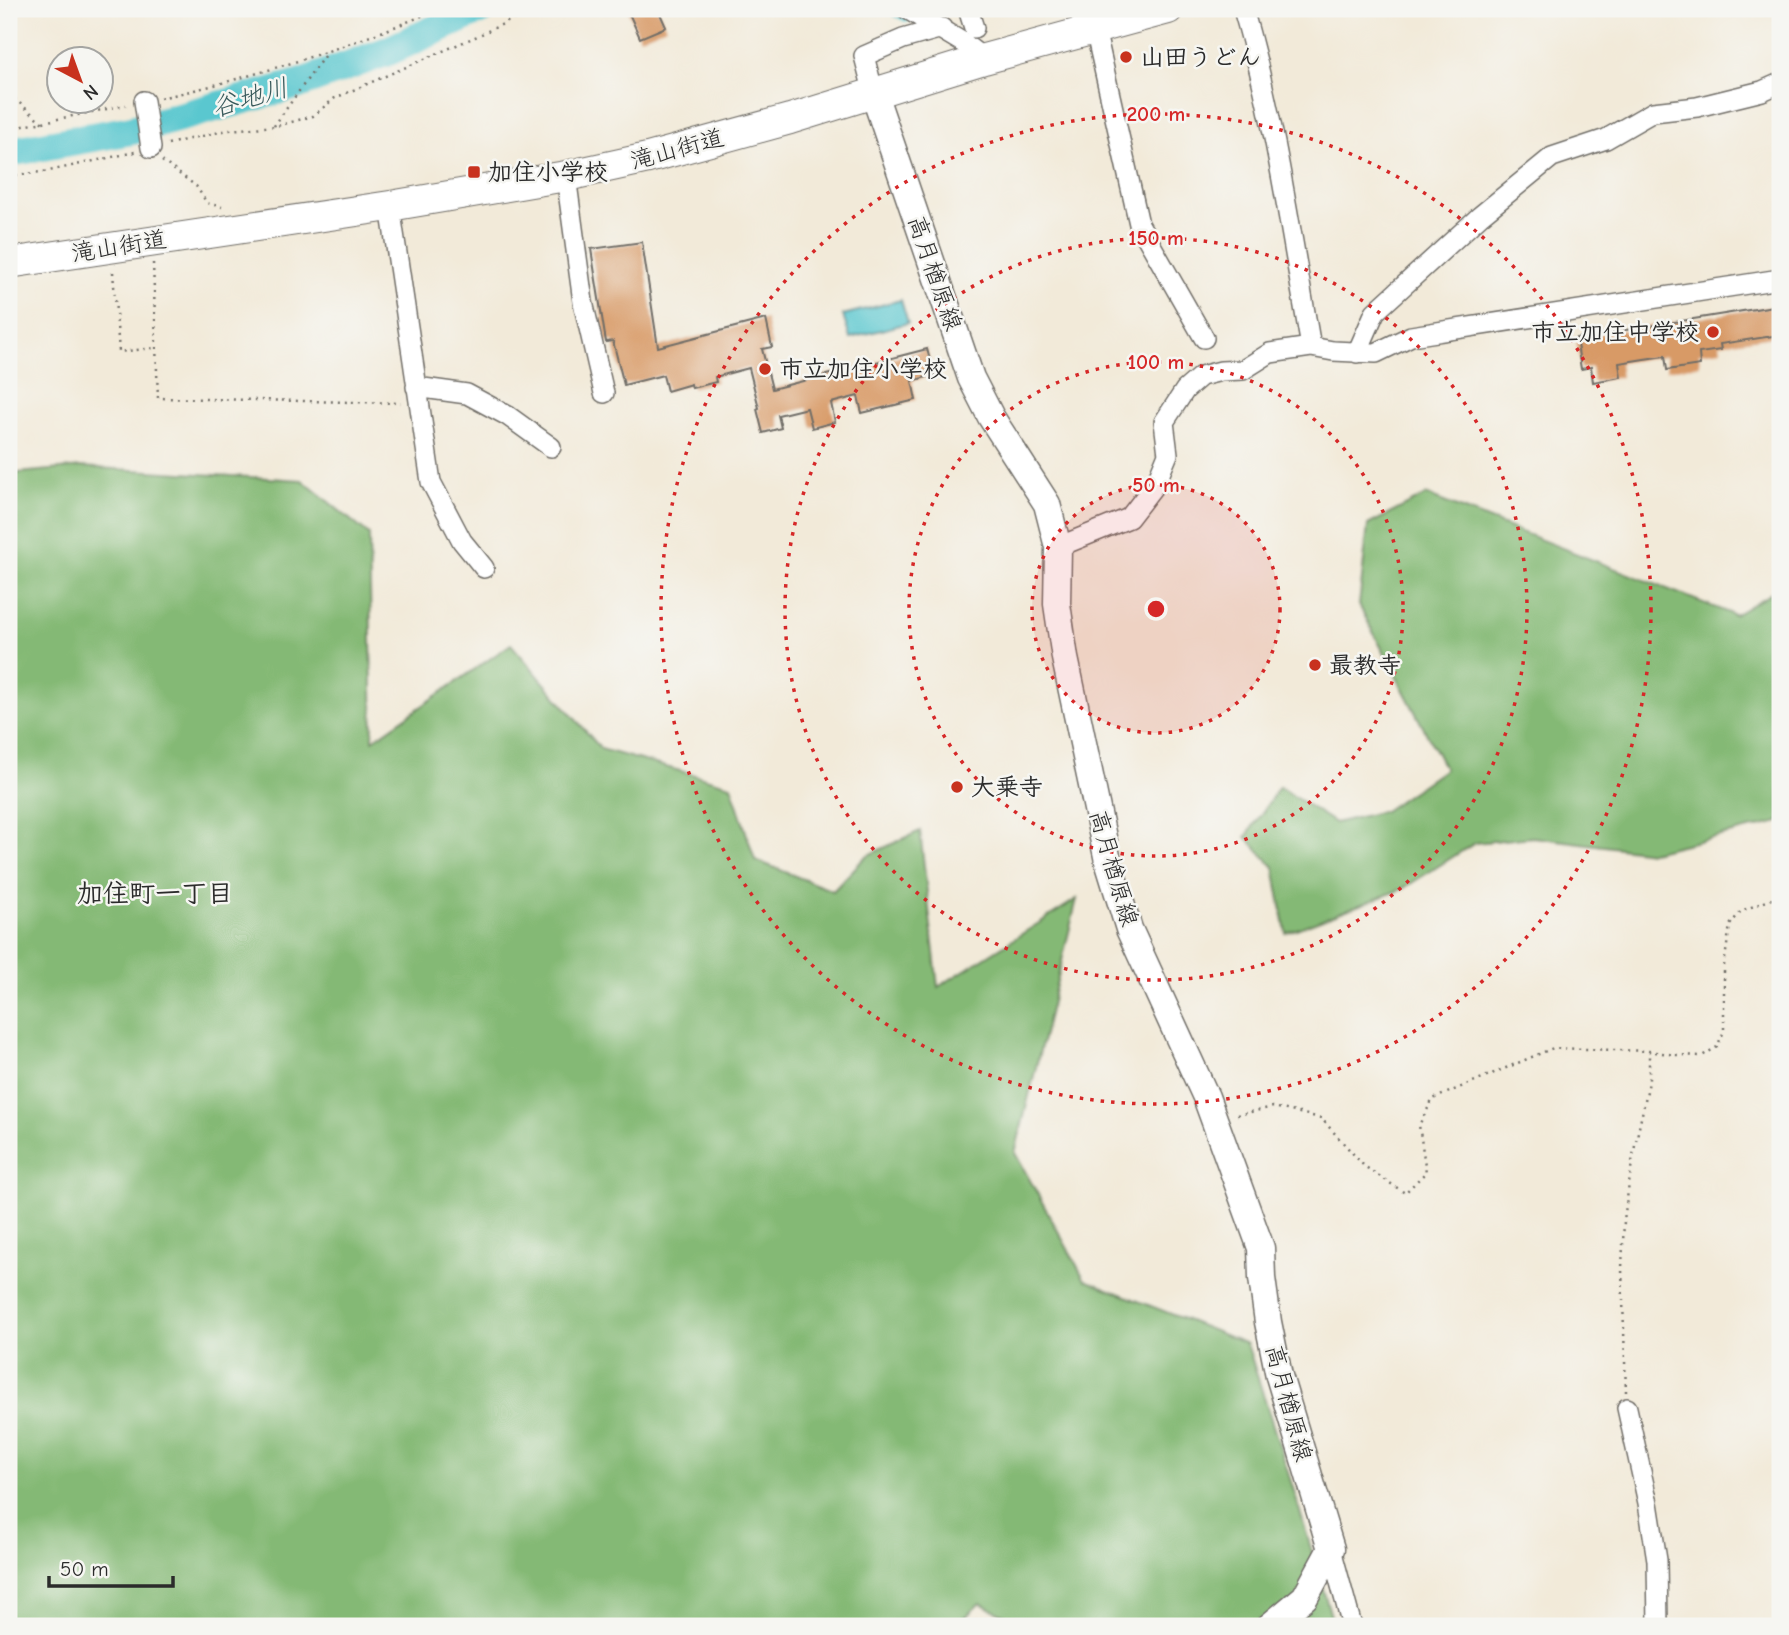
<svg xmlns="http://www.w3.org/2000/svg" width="1789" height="1635" viewBox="0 0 1789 1635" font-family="'Comic Neue','Klee One',sans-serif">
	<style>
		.forest { fill: #84b974; stroke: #587250; stroke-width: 2 }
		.water { fill: #5ac7cf; stroke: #42797d; stroke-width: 2 }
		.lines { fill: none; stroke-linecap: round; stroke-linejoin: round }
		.stream { stroke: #5ac7cf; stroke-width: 5 }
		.river { stroke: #5ac7cf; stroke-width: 30 }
		.building { fill: #d89a66 }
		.minor-casing { stroke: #716e68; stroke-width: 22 }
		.major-casing { stroke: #716e68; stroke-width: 29 }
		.highway-casing { stroke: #716e68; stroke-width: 32 }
		.path { stroke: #716e68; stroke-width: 2.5; stroke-dasharray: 2 5; stroke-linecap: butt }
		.minor { stroke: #fff; stroke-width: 19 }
		.major { stroke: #fff; stroke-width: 26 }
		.highway { stroke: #fff; stroke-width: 30 }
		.ring { fill: none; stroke: #d62828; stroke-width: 3.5; stroke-dasharray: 3.5 7 }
		.poi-dot { fill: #c8321e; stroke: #f6f6f2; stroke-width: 2.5 }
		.labels { text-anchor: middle; stroke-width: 5; stroke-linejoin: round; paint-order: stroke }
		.poi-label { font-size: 24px; font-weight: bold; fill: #2b2b2b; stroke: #f6f6f2; text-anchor: start }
		.street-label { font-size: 24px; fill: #2b2b2b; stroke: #f6f6f2 }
		.water-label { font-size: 26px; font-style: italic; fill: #395a5c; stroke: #f6f6f2 }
		.neighbourhood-label { font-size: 26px; font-weight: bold; fill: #2b2b2b; stroke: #f6f6f2 }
		.centre { fill: #d62828; stroke: #f6f6f2; stroke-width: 3.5 }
		.ring-label { font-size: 21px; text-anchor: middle; font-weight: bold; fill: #d62828; stroke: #f6f6f2; stroke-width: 5; stroke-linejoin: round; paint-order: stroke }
	</style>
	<rect width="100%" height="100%" fill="#f6f6f2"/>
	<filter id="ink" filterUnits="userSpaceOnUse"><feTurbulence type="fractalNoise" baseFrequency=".0143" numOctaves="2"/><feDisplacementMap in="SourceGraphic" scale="14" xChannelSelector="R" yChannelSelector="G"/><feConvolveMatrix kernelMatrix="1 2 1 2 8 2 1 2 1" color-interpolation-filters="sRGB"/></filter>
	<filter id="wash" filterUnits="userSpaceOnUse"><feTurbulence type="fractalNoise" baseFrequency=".00686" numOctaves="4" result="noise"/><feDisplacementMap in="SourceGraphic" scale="28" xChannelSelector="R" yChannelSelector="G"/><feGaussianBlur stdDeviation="1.57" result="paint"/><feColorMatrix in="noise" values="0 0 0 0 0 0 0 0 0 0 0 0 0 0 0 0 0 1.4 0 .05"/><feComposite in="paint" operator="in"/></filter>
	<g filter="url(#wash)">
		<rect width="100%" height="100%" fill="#f2ead9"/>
		<path class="forest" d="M81 467 302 480 369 535 373 740 511 644 601 749 731 785 755 860 833 891 866 856 920 831 938 987 1077 899 1015 1153 1085 1280 1247 1344 1293 1488 1334 1626H1027L980 1603 956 1626H900L867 1624 858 1626H9V474Z
			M1426 495 1734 615 1780 588V822L1651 852 1533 837 1475 843 1402 889 1286 933 1274 867 1246 837 1279 787 1335 823 1384 811 1445 769 1359 605 1368 525Z"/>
		<path class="water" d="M901 300 908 323 850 338 843 315Z"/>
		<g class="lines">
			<path class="stream" d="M884 9 907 20"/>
			<path class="river" d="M9 152 132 130 299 84 388 51 481 9"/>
		</g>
		<g id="blocks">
			<path class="building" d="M627 9H658L666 27 640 38Z
				M642 242 658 347 766 319 772 347 762 349 772 389 927 349 934 375 912 381 916 400 862 413 858 396 831 403 835 422 812 428 807 408 778 415 781 428 763 433 757 409 759 408 749 368 715 377 716 382 692 388 691 384 667 391 663 375 624 385 613 341 606 342 591 249Z
				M1780 305V335L1720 344 1721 350 1699 353 1700 365 1667 370 1665 356 1644 359 1619 363 1621 377 1593 382 1591 367 1581 369 1576 338Z"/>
		</g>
	</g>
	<g filter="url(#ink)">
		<use href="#blocks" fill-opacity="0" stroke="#716e68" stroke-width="2"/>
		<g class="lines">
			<g class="minor-casing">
				<path id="minor" d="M907 9 962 42 984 59
					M968 9 974 28
					M1243 9C1275 119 1291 234 1311 347
					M1095 29 1139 224 1204 338
					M874 94 864 56 903 39 942 28
					M144 101 151 148
					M566 176 583 302 604 393
					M390 206 431 482 462 541 484 568
					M1357 353 1375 312 1480 216 1552 157 1606 139 1653 112 1697 107 1762 91 1780 83
					M416 387 467 394 508 416 551 447
					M1058 547 1129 518 1156 483 1168 454 1164 422 1185 390 1201 376 1221 371 1243 370 1270 353 1311 347 1333 351 1376 353 1411 336 1780 279
					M1627 1408 1648 1503 1657 1560 1658 1626
					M1331 1549 1352 1626"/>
			</g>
			<g class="major-casing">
				<path id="major" d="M874 94 971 378 991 417 1047 504 1058 547 1057 604 1065 658 1108 861 1129 929 1206 1097 1261 1248 1262 1278 1268 1322 1279 1376 1331 1549 1305 1597 1270 1626"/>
			</g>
			<g class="highway-casing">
				<path id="highway" d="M9 263 390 206 566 176 648 158 790 119 984 59 1168 9"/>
			</g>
			<path class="path" d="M9 94 43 123
				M160 98C255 77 348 47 439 9
				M274 126 327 52
				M9 129 126 105
				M168 144 228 130 277 126 313 116 335 98 475 37 535 9
				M162 161 196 186 207 203 222 207
				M9 176 49 171 135 152
				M153 263 158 398 401 403
				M113 272 119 352 154 348
				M1237 1115 1273 1107 1321 1118 1364 1166 1405 1193 1426 1172 1419 1125 1433 1099 1553 1048 1649 1051 1675 1055 1702 1056 1717 1047 1724 1031V966L1730 925 1741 911 1780 896
				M1626 1392 1622 1269 1624 1220 1633 1155 1649 1082V1051"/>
			<use href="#minor" class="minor"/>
			<use href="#major" class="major"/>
			<use href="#highway" class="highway"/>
		</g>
	</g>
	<circle cx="1156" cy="609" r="124" fill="#d62828" fill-opacity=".12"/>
	<g class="ring">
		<circle cx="1156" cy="609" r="124"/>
		<circle cx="1156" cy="609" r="247"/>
		<circle cx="1156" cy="609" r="371"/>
		<circle cx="1156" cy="609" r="495"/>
	</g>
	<g class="poi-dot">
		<circle cx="1126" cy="57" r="7"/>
		<rect x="467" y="165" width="14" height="14" rx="3.5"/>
		<circle cx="1713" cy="332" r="7"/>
		<circle cx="765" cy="369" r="7"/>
		<circle cx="1315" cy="665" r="7"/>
		<circle cx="957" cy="787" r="7"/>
	</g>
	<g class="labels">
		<g class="poi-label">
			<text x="1140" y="65">山田うどん</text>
			<text x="488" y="180">加住小学校</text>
			<text x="1699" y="340" text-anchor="end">市立加住中学校</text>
			<text x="779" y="377">市立加住小学校</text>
			<text x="1329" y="673">最教寺</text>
			<text x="971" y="795">大乗寺</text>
		</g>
		<g class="street-label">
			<text transform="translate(677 149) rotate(-15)" y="8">滝山街道</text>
			<text transform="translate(119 246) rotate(-9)" y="8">滝山街道</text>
			<text transform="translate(935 273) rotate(71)" y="8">高月楢原線</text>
			<text transform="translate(1114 868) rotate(74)" y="8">高月楢原線</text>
			<text transform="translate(1289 1403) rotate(75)" y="8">高月楢原線</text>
		</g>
		<g class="water-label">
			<text transform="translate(250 97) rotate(-16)" y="9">谷地川</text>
		</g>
		<g class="neighbourhood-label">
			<text x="155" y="902">加住町一丁目</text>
		</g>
	</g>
	<circle cx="1156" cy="609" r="10" class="centre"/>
	<g class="ring-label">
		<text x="1156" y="121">200 m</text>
		<text x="1156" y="245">150 m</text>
		<text x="1156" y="369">100 m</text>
		<text x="1156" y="492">50 m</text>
	</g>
	<rect width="1789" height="1635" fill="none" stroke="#f6f6f2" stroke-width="35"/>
	<g transform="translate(80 80) rotate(139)"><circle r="33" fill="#f6f6f2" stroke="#a5a5a2" stroke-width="2"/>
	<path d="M0-5L12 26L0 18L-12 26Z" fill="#c8321e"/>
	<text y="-10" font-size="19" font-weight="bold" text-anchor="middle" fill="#2b2b2b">N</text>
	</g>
	<path d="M49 1576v10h124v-10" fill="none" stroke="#2b2b2b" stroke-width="3.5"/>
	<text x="60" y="1576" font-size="21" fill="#2b2b2b" stroke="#f6f6f2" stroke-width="5" paint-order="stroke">50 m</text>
</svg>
